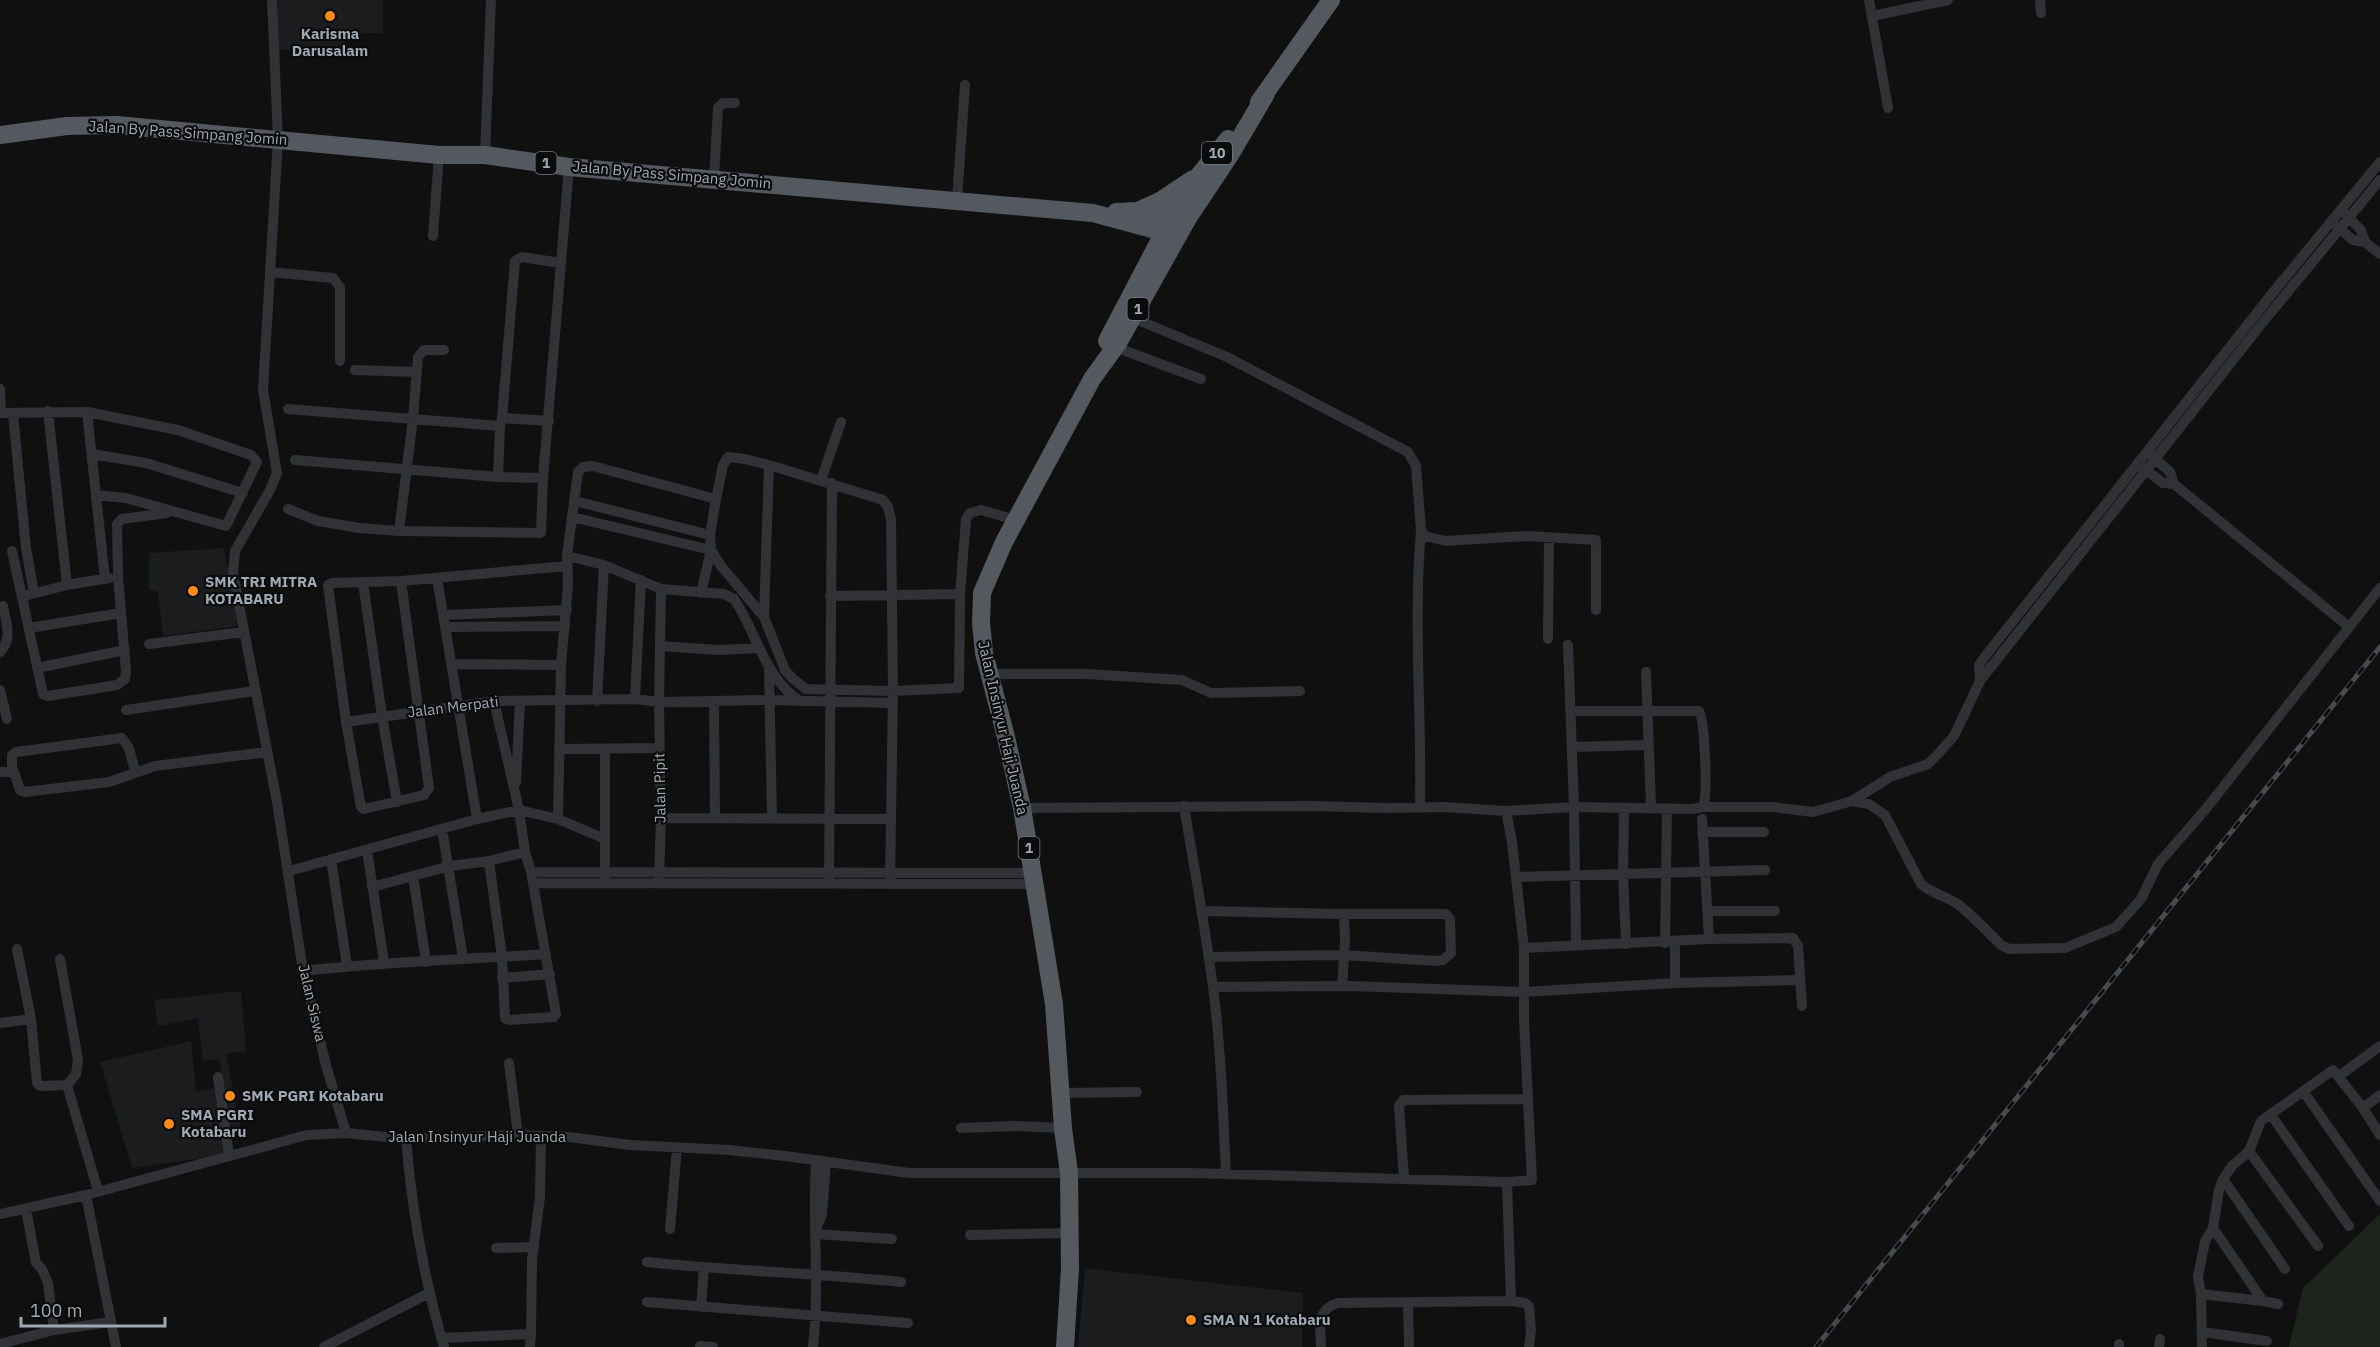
<svg xmlns="http://www.w3.org/2000/svg" width="2380" height="1347" viewBox="0 0 2380 1347" font-family="'IBM Plex Sans',sans-serif">
	<style>
		.built { fill: #1b1c1e }
		.green { fill: #1c241c }
		.lines { fill: none; stroke-linecap: round; stroke-linejoin: round }
		.minor { stroke: #303236; stroke-width: 10 }
		.trunk { stroke: #54585f; stroke-width: 18 }
		.rail-casing { stroke: #474b50; stroke-width: 5 }
		.rail { stroke: #0b0b0c; stroke-width: 3; stroke-dasharray: 9; stroke-linecap: butt }
		.poi-dot { fill: #ff8b1a; stroke: #0b0b0c; stroke-width: 2 }
		.labels { text-anchor: middle; stroke-width: 4.5; stroke-linejoin: round; paint-order: stroke }
		.shield { fill: #0b0b0c; stroke: #737a81; stroke-width: 1.5 }
		.shield-label { font-size: 14px; font-weight: bold; fill: #9fa9b3 }
		.poi-label { font-size: 15px; font-weight: bold; fill: #9fa9b3; stroke: #0b0b0c; text-anchor: start }
		.street-label { font-size: 15px; fill: #9fa9b3; stroke: #0b0b0c }
	</style>
	<rect width="100%" height="100%" fill="#101011"/>
	<path class="built" d="M278 0H383V33H345V50H278Z
		M224 548 238 626 163 636 158 592 149 590V553Z
		M241 991 246 1051 226 1054 241 1132 233 1133 219 1059 203 1061 198 1018 158 1026 154 1000Z
		M191 1041 196 1092 214 1088 225 1155 132 1168 100 1062Z
		M1085 1268 1303 1293 1302 1347H1078Z"/>
	<path class="green" d="M2380 1214V1347H2289L2303 1288Z"/>
	<g class="lines">
		<path class="minor" d="M272 0 278 140 263 390 277 473 270 490 235 551 233 573 277 802 303 971 326 1065 346 1133
			M1869 0 1888 108
			M2040 0 2041 13
			M1872 16 1948 0
			M485 155 491 0
			M2380 162 2275 290 1983 659 1979 665 1980 681 2263 322 2380 180
			M714 179 718 108 723 103H735
			M957 199 965 85
			M2334 224 2353 240 2365 242 2361 230 2345 214
			M433 236 439 155
			M2365 242 2380 254
			M270 272 333 278 340 287V361
			M1133 318 1227 357 1408 452 1416 466 1421 530 1425 536 1446 541 1526 536 1596 540V610
			M1115 347 1201 379
			M355 370 416 372
			M0 389 1 413
			M288 409 500 426
			M48 411 67 585
			M87 412 105 579
			M0 413 87 412 178 430 251 455 257 462 226 526 126 498 96 495
			M13 414 26 548 34 593
			M502 418 549 421
			M92 454 146 463 243 493
			M295 460 498 477 543 478
			M2142 467 2163 483 2174 484 2170 472 2152 456
			M498 477 500 426 502 418 515 261 522 257 561 263
			M821 480 841 422
			M2174 484 2349 627
			M575 501 710 535
			M288 509 318 521 359 528 399 531 541 533 543 478 569 167
			M572 517 711 550 721 566 764 617 785 670 792 678 806 689 893 691 959 688 960 594 966 519 970 513 981 510 1016 520
			M399 531 413 418 418 357 424 350H444
			M12 551 43 694 48 696 117 685 125 679 126 671 118 577 117 524 122 519 167 513
			M567 556 604 565 661 589 724 594 734 599C756 631 765 679 800 701
			M437 578 477 819
			M401 581 429 788 424 795 364 809 361 807 346 722 328 585 332 583 401 581 567 566
			M363 582 382 716 397 802
			M701 593 711 550 710 535 716 499 723 465 728 457 745 459 769 465 883 500 888 507 891 519 893 691 890 884
			M28 595 67 585 109 578
			M830 596 960 594
			M445 615 567 610
			M764 617 769 465
			M447 627 565 626
			M29 628 121 613
			M1548 639 1549 538
			M149 644 244 632
			M1568 645 1574 807 1576 945
			M660 646 719 650 759 648
			M0 652C13 639 6 622 3 606
			M452 664 561 665
			M37 668 125 650
			M769 668 772 818
			M1646 672 1651 807
			M988 674H1087L1182 680 1211 693 1300 691
			M0 690 7 719
			M635 699 641 580
			M597 701 604 565
			M714 702 715 817
			M126 710 254 691
			M346 722 494 701 635 699 659 702 770 700 892 703
			M1572 747 1647 745
			M559 749 659 748
			M12 771V755L16 752 122 738 129 748 135 771
			M0 772H14L20 790 25 792 109 782 155 766 267 752
			M516 782 520 701
			M1852 801 1890 777 1928 764 1939 753 1954 736 1980 681
			M1184 806C1194 866 1205 926 1213 987 1221 1049 1223 1111 1226 1174
			M1420 807C1422 715 1413 622 1421 530
			M1703 807H1772L1813 812 1852 801 1869 804 1885 815 1921 884C1932 894 1947 896 1959 905 1974 917 1988 932 2001 945L2009 949 2065 948 2116 927 2141 899 2158 864 2205 810 2380 588
			M1624 808 1623 874 1626 944
			M1506 811 1574 807 1692 809 1703 807C1708 796 1705 721 1699 711H1571
			M661 818 891 819
			M558 819 561 665 568 585 567 556 578 472 583 467 593 466 716 499
			M1702 819 1709 939
			M442 829 463 958
			M1702 832H1764
			M367 850 384 962
			M331 859 347 966
			M489 861 502 957 505 1018 509 1020 554 1017 556 1014 531 872 525 852 519 810 494 701
			M289 871 477 819 519 810 558 819 605 839
			M531 872 1034 873
			M413 876 426 962
			M1516 877 1765 870
			M605 878V749
			M659 879 661 818 659 702 661 589
			M829 879 832 483
			M533 883 1035 884
			M372 887 450 866 489 861 525 852
			M1203 911 1344 914 1345 941 1342 986
			M1708 911H1775
			M1675 941V983
			M1665 943 1667 809
			M1524 948 1709 939 1793 938 1798 946 1802 1006
			M17 949 31 1019 37 1083 40 1086 67 1085
			M1209 957 1344 955 1436 961 1443 960 1451 953 1450 919 1446 914H1344
			M60 959 78 1060 76 1074 67 1085 98 1191
			M303 971C384 961 465 960 546 954
			M502 978 550 974
			M1213 987 1350 986 1524 992 1675 983 1799 980
			M0 1023 31 1019
			M509 1063 518 1135
			M2339 1076 2380 1046
			M218 1077 229 1155
			M2303 1091 2380 1201
			M1061 1093 1137 1092
			M2363 1108 2380 1095
			M2271 1115 2349 1226
			M961 1128 1014 1126 1063 1128
			M406 1139C412 1212 423 1276 444 1347
			M2249 1151 2318 1246
			M1404 1178 1399 1106 1403 1100 1528 1099
			M2223 1179 2285 1269
			M1507 1182 1511 1301
			M86 1195 116 1347
			M26 1209 36 1263 42 1269 48 1283 54 1330
			M0 1214 86 1195 307 1135 346 1133 406 1139 518 1135 569 1137 630 1145 729 1150 785 1156 909 1173H1190L1507 1182 1532 1180 1524 1020V948L1512 842 1506 811 1444 807 1387 808 1312 806 1022 808
			M670 1229 677 1148
			M816 1229 822 1215 826 1162
			M815 1234 892 1239
			M970 1235 1070 1233
			M496 1248 534 1247
			M647 1262C731 1271 816 1273 901 1282
			M2201 1294 2263 1301 2213 1228
			M2263 1301 2278 1304
			M647 1302 908 1323
			M1408 1302 1409 1347
			M701 1307 704 1268
			M2203 1332 2267 1341
			M441 1338 531 1334 532 1260 540 1197 541 1136
			M0 1344 54 1330 111 1322
			M700 1346 713 1347
			M324 1347 429 1293
			M530 1347 531 1334
			M813 1347C820 1285 812 1223 816 1160
			M1321 1347C1321 1327 1315 1310 1338 1303L1511 1301 1525 1303 1529 1306 1531 1330 1529 1347
			M2119 1347V1344
			M2159 1347 2160 1339
			M2202 1347 2201 1294 2198 1277 2205 1241 2213 1228 2219 1190 2223 1179 2232 1166 2249 1151 2261 1121 2333 1070 2363 1108 2380 1135"/>
		<path class="trunk" d="M1259 102 1331 0
			M0 135 67 126 117 125 439 155H485L569 167 1093 213 1178 236
			M1140 210 1160 201 1193 179
			M1116 212 1138 211 1183 217
			M1107 341 1164 232 1200 174 1228 139
			M1065 1347 1070 1268 1069 1173 1063 1128 1054 1004 1022 808 1006 737 984 653 981 623 982 593 1004 542 1092 379 1118 343 1188 218 1230 155 1266 94"/>
		<g class="rail-casing">
			<path id="rail" d="M1816 1347 2380 647"/>
		</g>
		<use href="#rail" class="rail"/>
	</g>
	<g class="poi-dot">
		<circle cx="330" cy="16" r="6"/>
		<circle cx="193" cy="591" r="6"/>
		<circle cx="230" cy="1096" r="6"/>
		<circle cx="169" cy="1124" r="6"/>
		<circle cx="1191" cy="1320" r="6"/>
	</g>
	<g class="labels">
		<g class="shield">
			<rect x="1202" y="142" width="30" height="22" rx="4.5"/>
			<rect x="535.5" y="152" width="21" height="22" rx="4.5"/>
			<rect x="1127.5" y="298" width="21" height="22" rx="4.5"/>
			<rect x="1018.5" y="837" width="21" height="22" rx="4.5"/>
		</g>
		<g class="shield-label">
			<text x="1217" y="158">10</text>
			<text x="546" y="168">1</text>
			<text x="1138" y="314">1</text>
			<text x="1029" y="853">1</text>
		</g>
		<g class="poi-label">
			<text x="330" y="39" text-anchor="middle">Karisma<tspan x="330" dy="17">Darusalam</tspan></text>
			<text x="205" y="587">SMK TRI MITRA<tspan x="205" dy="17">KOTABARU</tspan></text>
			<text x="242" y="1101">SMK PGRI Kotabaru</text>
			<text x="181" y="1120">SMA PGRI<tspan x="181" dy="17">Kotabaru</tspan></text>
			<text x="1203" y="1325">SMA N 1 Kotabaru</text>
		</g>
		<g class="street-label">
			<text transform="translate(188 133) rotate(4)" y="5">Jalan By Pass Simpang Jomin</text>
			<text transform="translate(672 175) rotate(5)" y="5">Jalan By Pass Simpang Jomin</text>
			<text transform="translate(453 707) rotate(-7)" y="5">Jalan Merpati</text>
			<text transform="translate(1003 728) rotate(77)" y="5">Jalan Insinyur Haji Juanda</text>
			<text transform="translate(660 788) rotate(-91)" y="5">Jalan Pipit</text>
			<text transform="translate(312 1003) rotate(77)" y="5">Jalan Siswa</text>
			<text x="477" y="1142">Jalan Insinyur Haji Juanda</text>
		</g>
	</g>
	<path d="M21 1317v9h144v-9" fill="none" stroke="#9fa9b3" stroke-width="3"/>
	<text x="30" y="1317" font-size="18" fill="#9fa9b3" stroke="#0b0b0c" stroke-width="4.5" paint-order="stroke">100 m</text>
</svg>
